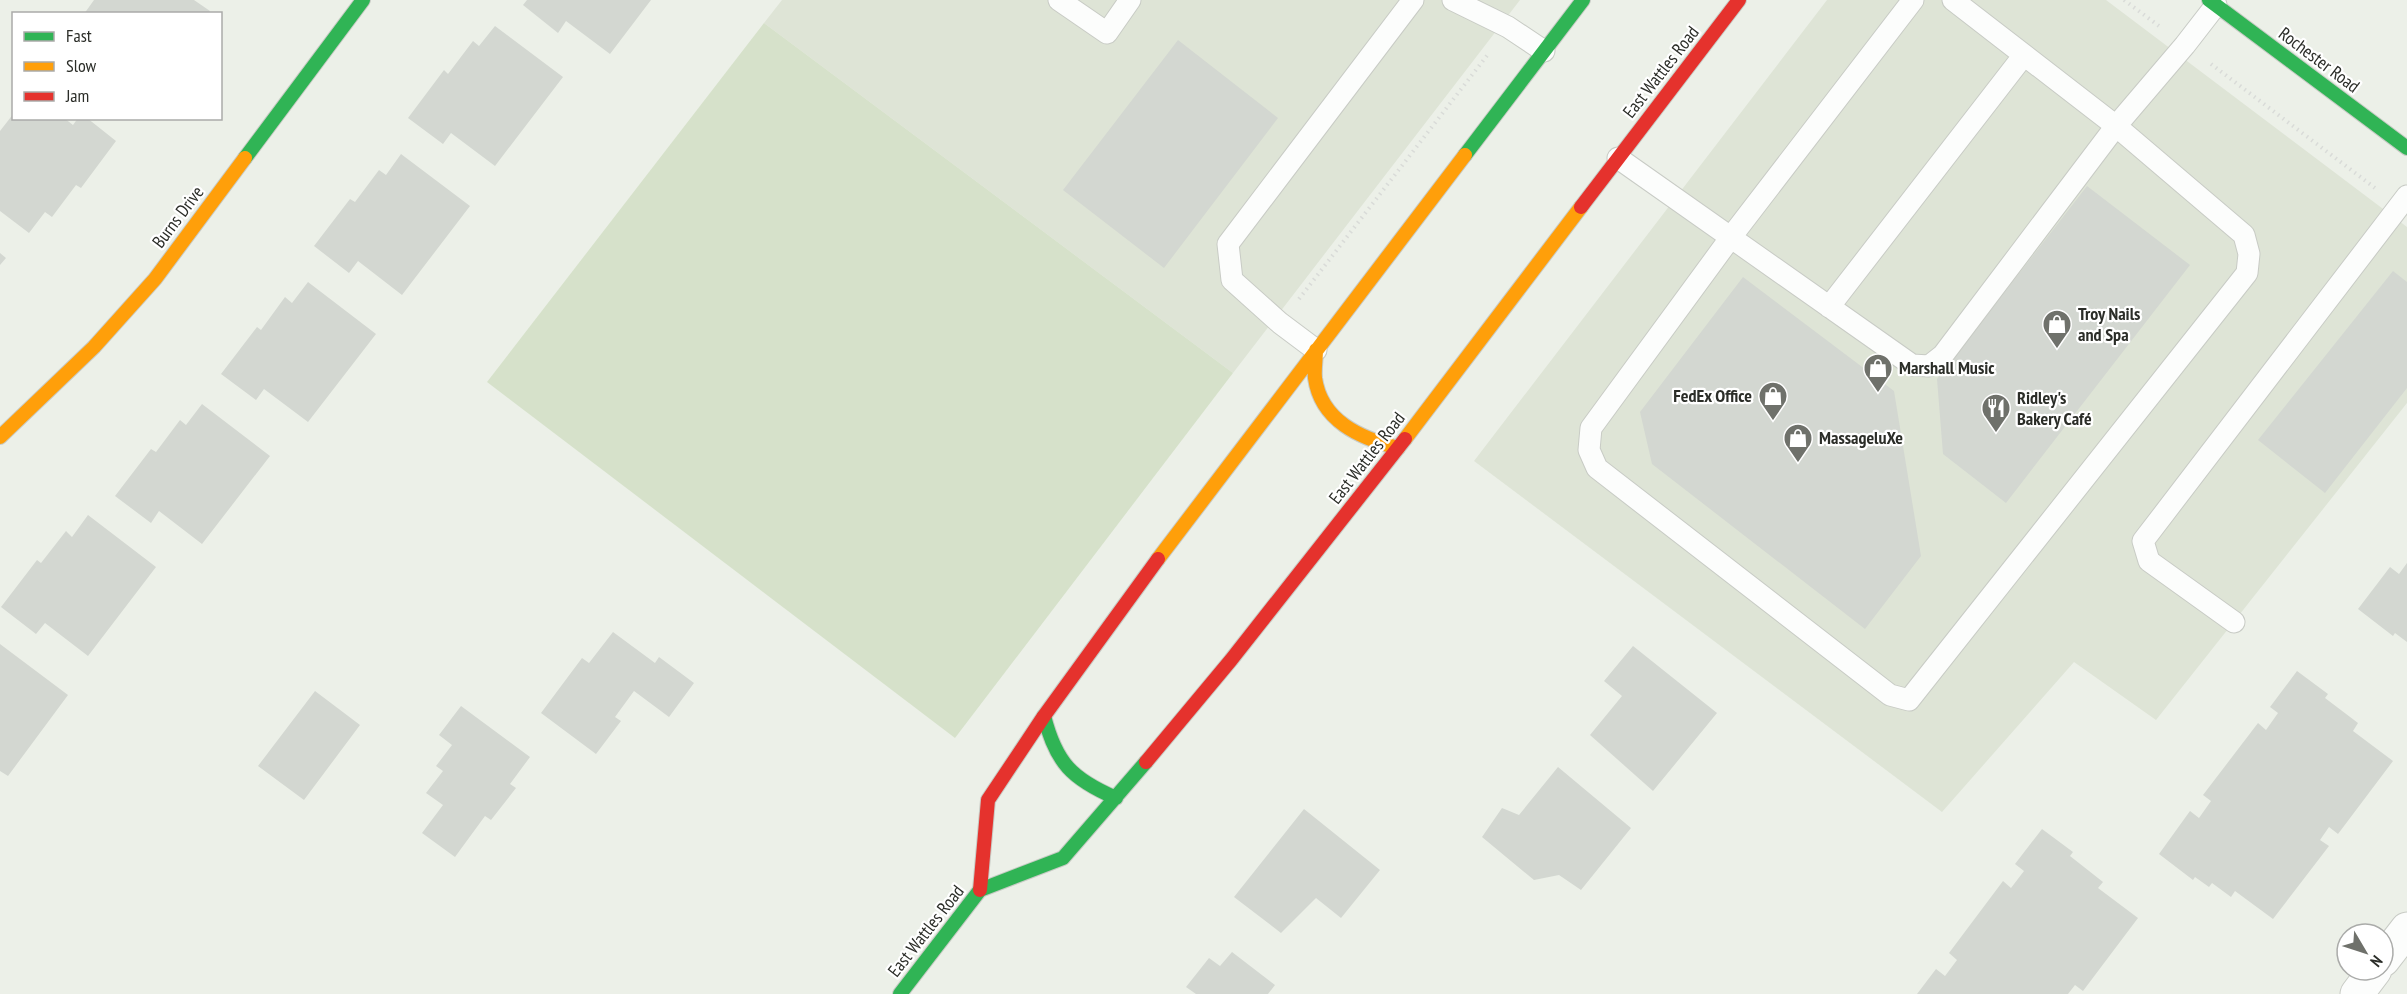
<svg xmlns="http://www.w3.org/2000/svg" width="2407" height="994" viewBox="0 0 2407 994" font-family="'PT Sans Narrow',sans-serif">
	<style>
		.built { fill: #dee4d6 }
		.green { fill: #d6e1ca }
		.building { fill: #d3d7d1 }
		.lines { fill: none; stroke-linecap: round; stroke-linejoin: round }
		.lane-casing { stroke: #c8cbc5; stroke-width: 23 }
		.street-casing { stroke: #c8cbc5; stroke-width: 35 }
		.fast-casing { stroke: #c8cbc5; stroke-width: 16 }
		.slow-casing { stroke: #c8cbc5; stroke-width: 16 }
		.jam-casing { stroke: #c8cbc5; stroke-width: 16 }
		.path { stroke: #d9dbd8; stroke-width: 4; stroke-dasharray: 1.5 4.5; stroke-linecap: butt }
		.lane { stroke: #fcfdfc; stroke-width: 21 }
		.street { stroke: #fcfdfc; stroke-width: 33 }
		.fast { stroke: #30b455; stroke-width: 14 }
		.slow { stroke: #ff9f0a; stroke-width: 14 }
		.jam { stroke: #e5322d; stroke-width: 14 }
		.labels { text-anchor: middle; stroke-width: 4.5; stroke-linejoin: round; paint-order: stroke }
		.street-label { font-size: 18px; fill: #2b2d28; stroke: #fff }
		.poi-label { font-size: 18px; font-weight: bold; fill: #2b2d28; stroke: #fff; text-anchor: start }
	</style>
	<rect width="100%" height="100%" fill="#ecf0e8"/>
	<path class="built" d="M782 0H1520L1233 373 764 23Z
		M1827 0H2106L2407 227V403L2156 720 2074 662 1942 812 1474 461Z"/>
	<path class="green" d="M764 23 1233 373 955 738 487 382Z"/>
	<path class="building" d="M94 0H194L210 11 208 14H84Z
		M527 0H651L610 54 566 21 558 33 523 5Z
		M495 26 563 77 495 166 451 133 443 144 408 118 444 70 448 74 473 41 479 46Z
		M1178 40 1278 118 1164 268 1063 190Z
		M14 113V118H64L73 125 78 118H87L116 141 81 188 76 185 52 217 45 212 29 233 0 211V131Z
		M401 154 470 206 402 295 358 261 349 273 314 246 350 199 355 202 379 170 386 175Z
		M2087 186 2190 265 2006 503 1943 454 1937 379Z
		M0 253 6 258 0 265Z
		M2393 271 2407 282V388L2325 493 2258 440Z
		M1743 277 1894 391 1921 556 1865 629 1652 464 1640 412Z
		M308 282 376 334 308 422 264 389 256 400 221 374 257 327 261 330 285 297 292 303Z
		M202 404 270 456 202 544 159 511 151 523 115 496 151 449 156 452 180 420 186 425Z
		M88 515 156 567 88 656 45 623 36 634 1 607 37 560 41 563 66 531 72 537Z
		M2407 563V642L2395 633 2393 636 2358 609 2390 567 2399 574Z
		M613 632 655 663 659 657 694 683 669 717 634 691 615 717 621 721 596 754 541 713 582 658 589 663Z
		M0 644 68 695 8 776 0 771Z
		M1633 646 1717 713 1653 791 1590 735 1622 696 1604 681Z
		M2297 671 2328 694 2325 698 2358 723 2353 731 2393 761 2338 834 2329 827 2320 840 2329 846 2273 919 2235 891 2231 897 2212 883 2209 887 2195 877 2193 880 2159 854 2190 811 2199 818 2211 801 2203 795 2258 723 2266 730 2278 713 2270 707Z
		M315 691 360 725 304 800 258 766Z
		M461 706 530 757 510 784 516 788 491 820 485 816 455 857 422 833 443 805 426 793 443 771 436 766 452 745 439 735Z
		M1558 767 1631 828 1581 890 1559 875 1534 880 1482 837 1502 808 1519 815Z
		M1304 809 1380 870 1341 918 1316 898 1281 933 1234 897Z
		M2042 829 2073 852 2070 856 2103 882 2098 888 2138 918 2083 991 2075 985 2068 994H1917L1936 969 1945 976 1957 960 1949 953 2003 881 2011 888 2024 871 2015 864Z
		M1232 952 1275 985 1268 994H1196L1186 987 1209 958 1220 966Z"/>
	<g class="lines">
		<g class="lane-casing">
			<path id="lane" d="M1059 0 1107 33 1130 0
				M1453 0 1508 27 1544 51
				M1913 0 1731 237 1591 428 1589 450 1597 468 1890 695 1909 700 2247 273 2249 254 2244 235 2116 126 1953 0
				M1618 158 1912 365 1929 366 1943 355 2116 126 2185 45 2216 5
				M1829 307 2024 55
				M1316 350 1280 323 1232 280 1228 244 1413 0
				M2234 622 2149 561 2143 541 2407 196"/>
		</g>
		<g class="street-casing">
			<path id="street" d="M2383 960 2407 929
				M2357 994 2375 970"/>
		</g>
		<g class="fast-casing">
			<path id="fast" d="M2209 0 2407 148
				M1465 155 1583 0
				M245 158 363 0
				M1044 716C1056 763 1072 779 1116 798
				M900 994 980 890 1063 858 1146 762"/>
		</g>
		<g class="slow-casing">
			<path id="slow" d="M1316 350C1316 359 1314 369 1315 378 1321 421 1360 438 1398 448
				M0 437 94 347 155 279 245 158
				M1405 439 1581 207
				M1158 559 1465 155"/>
		</g>
		<g class="jam-casing">
			<path id="jam" d="M1581 207 1739 0
				M1146 762 1231 660 1405 439
				M980 890 988 800 1044 716 1158 559"/>
		</g>
		<path class="path" d="M2124 0 2159 26
			M2211 64 2375 188
			M1299 299 1489 53"/>
		<use href="#lane" class="lane"/>
		<use href="#street" class="street"/>
		<use href="#fast" class="fast"/>
		<use href="#slow" class="slow"/>
		<use href="#jam" class="jam"/>
	</g>
	<defs>
		<g id="shop-pin" transform="scale(1.5)"><path d="M0 17L-7.5 6A9.5 9.5 0 1 1 7.5 6Z" fill="#6f716b" stroke="#fff"/><path d="M-5-2.5h2.3a2.7 3.5 0 0 1 5.4 0H5L5.5 6h-11ZM-1.5-2.5h3a1.5 2.3 0 0 0-3 0Z" fill="#fff"/></g>
		<g id="restaurant-pin" transform="scale(1.5)"><path d="M0 17L-7.5 6A9.5 9.5 0 1 1 7.5 6Z" fill="#6f716b" stroke="#fff"/><path d="M-5-6h1v4h1v-4h1v4h1v-4h1v5L-1.5 .5V6h-2V.5L-5-1ZM5-6V6H3V1.5H1.5Q1.5-4 5-6Z" fill="#fff"/></g>
	</defs>
	<g fill-rule="evenodd">
		<use href="#shop-pin" x="2057" y="324"/>
		<use href="#shop-pin" x="1878" y="368"/>
		<use href="#shop-pin" x="1773" y="396"/>
		<use href="#restaurant-pin" x="1996" y="408"/>
		<use href="#shop-pin" x="1798" y="438"/>
	</g>
	<g class="labels">
		<g class="street-label">
			<text transform="translate(2319 60) rotate(37)" y="6">Rochester Road</text>
			<text transform="translate(1661 72) rotate(-52)" y="6">East Wattles Road</text>
			<text transform="translate(178 217) rotate(-53)" y="6">Burns Drive</text>
			<text transform="translate(1367 458) rotate(-52)" y="6">East Wattles Road</text>
			<text transform="translate(926 931) rotate(-52)" y="6">East Wattles Road</text>
		</g>
		<g class="poi-label">
			<text x="2078" y="320">Troy Nails<tspan x="2078" dy="21">and Spa</tspan></text>
			<text x="1899" y="374">Marshall Music</text>
			<text x="1752" y="402" text-anchor="end">FedEx Office</text>
			<text x="2017" y="404">Ridley's<tspan x="2017" dy="21">Bakery Café</tspan></text>
			<text x="1819" y="444">MassageluXe</text>
		</g>
	</g>
	<rect x="12" y="12" width="210" height="108" fill="#ffffff" stroke="#aaaba9" stroke-width="1.5"/>
	<rect x="24" y="32" width="30" height="9" fill="#30b455" stroke="#aaaba9" stroke-width="1.5"/>
	<text x="66" y="42" font-size="18" fill="#2b2d28">Fast</text>
	<rect x="24" y="62" width="30" height="9" fill="#ff9f0a" stroke="#aaaba9" stroke-width="1.5"/>
	<text x="66" y="72" font-size="18" fill="#2b2d28">Slow</text>
	<rect x="24" y="92" width="30" height="9" fill="#e5322d" stroke="#aaaba9" stroke-width="1.5"/>
	<text x="66" y="102" font-size="18" fill="#2b2d28">Jam</text>
	<g transform="translate(2365 952) rotate(129)"><circle r="28" fill="#ffffff" stroke="#aaaba9" stroke-width="1.5"/>
	<path d="M0-4.5L10 22L0 15L-10 22Z" fill="#6f716b"/>
	<text y="-9" font-size="16" font-weight="bold" text-anchor="middle" fill="#2b2d28">N</text>
	</g>
</svg>
